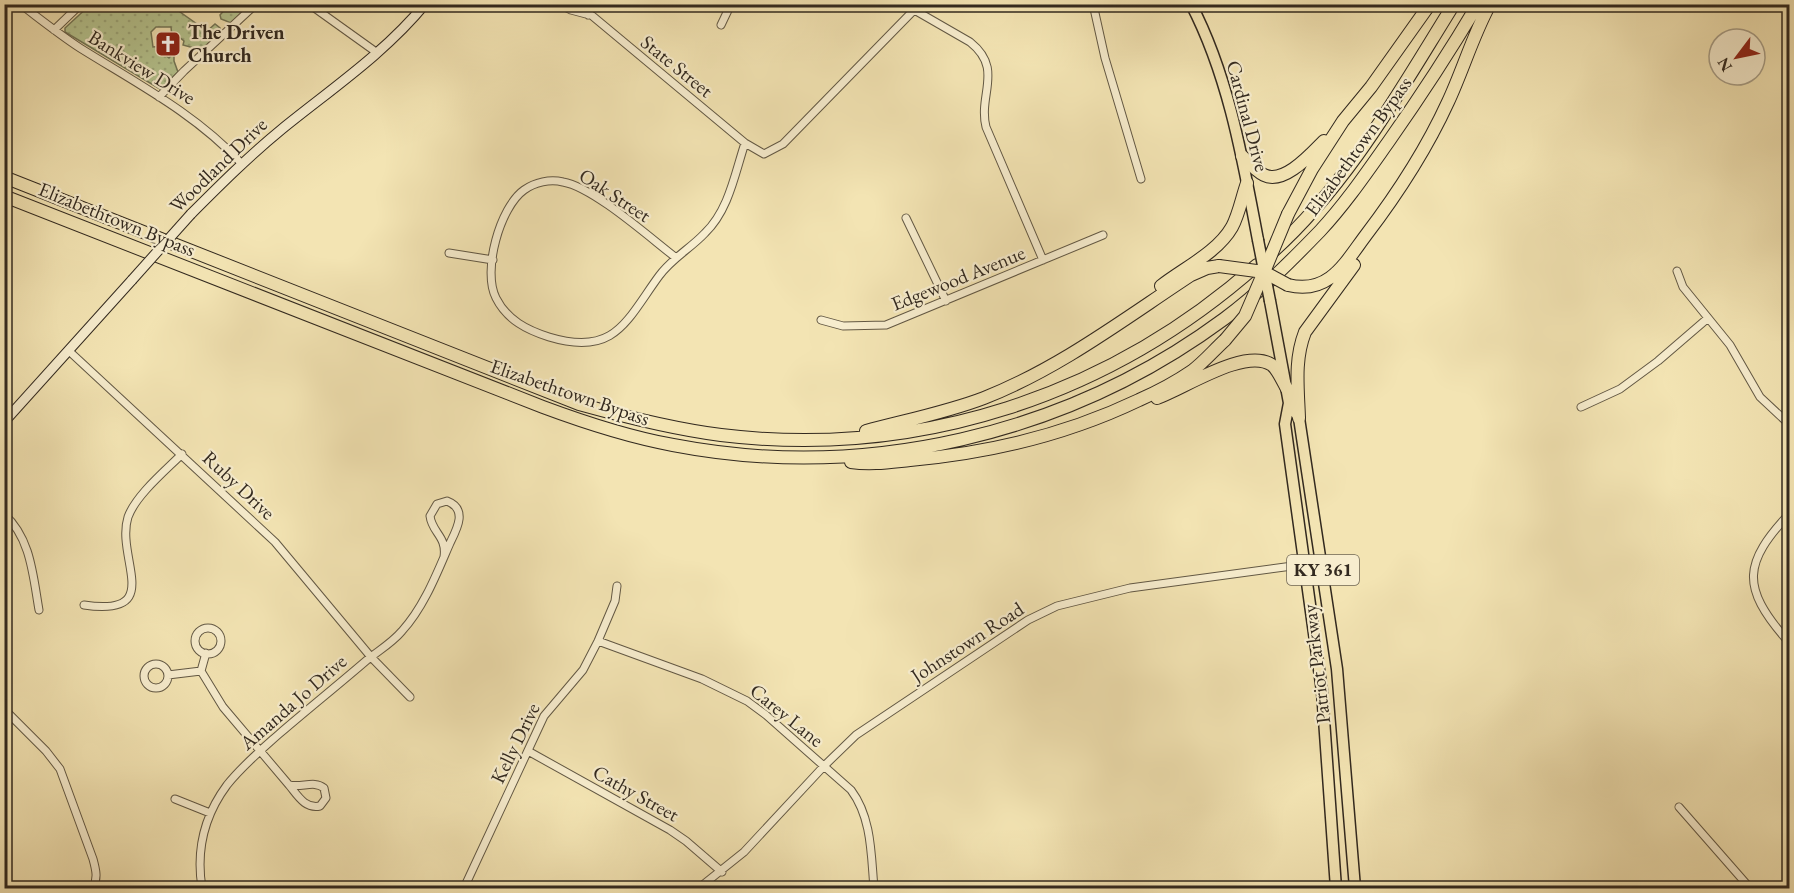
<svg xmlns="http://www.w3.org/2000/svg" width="1794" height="893" viewBox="0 0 1794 893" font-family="'EB Garamond',serif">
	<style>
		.grass { fill: url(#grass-dots); stroke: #747758; stroke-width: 1.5 }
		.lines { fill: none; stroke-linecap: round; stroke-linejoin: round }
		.street-casing { stroke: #625844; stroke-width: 9 }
		.secondary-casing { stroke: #32291f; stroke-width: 11 }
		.primary-casing { stroke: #32291f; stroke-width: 13 }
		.highway-casing { stroke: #32291f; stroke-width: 14 }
		.street { stroke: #f7edce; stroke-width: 7 }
		.secondary { stroke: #f7edce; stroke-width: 9 }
		.primary { stroke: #f3e4b3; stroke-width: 10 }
		.highway { stroke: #f3e4b3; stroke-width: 12 }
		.secondary-bridge-casing { stroke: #32291f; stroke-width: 11; stroke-linecap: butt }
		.primary-bridge-casing { stroke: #32291f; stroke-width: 13; stroke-linecap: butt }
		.highway-bridge-casing { stroke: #32291f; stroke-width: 14; stroke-linecap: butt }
		.secondary-bridge { stroke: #f7edce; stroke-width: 9 }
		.primary-bridge { stroke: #f3e4b3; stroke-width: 10 }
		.highway-bridge { stroke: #f3e4b3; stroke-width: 12 }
		.labels { text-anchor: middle; stroke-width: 4.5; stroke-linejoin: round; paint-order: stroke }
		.shield { fill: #f7edce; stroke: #6d6454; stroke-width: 1.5 }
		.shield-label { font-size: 18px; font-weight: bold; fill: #32291f }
		.poi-label { font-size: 20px; font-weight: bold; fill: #32291f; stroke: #f7edce; text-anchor: start }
		.street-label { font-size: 20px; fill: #32291f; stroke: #f7edce }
	</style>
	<defs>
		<pattern id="grass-dots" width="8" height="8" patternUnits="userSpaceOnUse" patternTransform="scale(1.5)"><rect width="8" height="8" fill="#b6c590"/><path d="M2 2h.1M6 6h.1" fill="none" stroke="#9da97c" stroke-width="1.8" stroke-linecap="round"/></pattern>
	</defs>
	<rect width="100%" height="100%" fill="#f3e4b3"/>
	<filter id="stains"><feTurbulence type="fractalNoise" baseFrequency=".00333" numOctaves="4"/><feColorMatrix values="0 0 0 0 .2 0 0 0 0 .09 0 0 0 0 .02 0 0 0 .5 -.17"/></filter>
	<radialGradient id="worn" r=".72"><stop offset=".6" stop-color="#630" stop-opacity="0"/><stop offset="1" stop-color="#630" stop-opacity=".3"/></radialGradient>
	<path class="grass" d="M174 4 173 7 207 31 215 24 220 28 221 32 201 50 183 45 184 41 179 37H172L171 27H156L151 32 153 47 164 46V54L169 58 174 52V61L178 72 160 89 65 32V28L90 5Z
		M229 5H253L231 23 221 19 220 15Z"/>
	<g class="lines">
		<g class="street-casing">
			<path id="street" d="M20 4C40 19 60 35 80 48 136 83 196 114 241 163
				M309 4 376 52
				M559 4 571 10 586 14
				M578 4 745 143 764 154 783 144 914 10
				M904 4 970 42C1004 69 978 94 986 127L1043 260
				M1093 4 1105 58 1141 179
				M588 15 594 4
				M721 25 731 4
				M54 30 81 4
				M159 97 184 71 256 4
				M906 218 946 301
				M449 253 493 260
				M675 257C649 237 593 187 563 182 550 179 535 182 524 190 500 207 482 271 496 298 507 320 527 330 549 337 615 357 626 321 659 276 672 258 690 249 705 233 729 210 735 173 745 143
				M1677 271 1683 287 1730 345 1760 397 1790 425
				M821 320 843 326 886 325 1103 235
				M69 351 275 542 371 657 410 697
				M1581 407 1620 389 1658 361 1708 318
				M4 514C31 538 33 576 39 610
				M84 605C166 617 115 558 128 517 136 495 165 471 182 454
				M195 641a13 13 0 1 1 26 0a13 13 0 1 1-26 0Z
				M1786 639C1741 587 1743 563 1790 513
				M598 641 702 679 747 701 766 715 851 790C872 818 871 855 874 888
				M144 676a12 12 0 1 1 24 0a12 12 0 1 1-24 0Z
				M201 671 223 707 289 785C302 788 314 780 324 788L326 798 320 806C305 809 298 796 289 785
				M201 671 206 653
				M168 675 201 671
				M4 709 46 751 60 769 93 859C96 870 98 878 93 888
				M528 751 670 830 686 841 722 872
				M175 799 210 813
				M1679 807 1750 888
				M202 888C196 851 204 816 227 785 242 766 261 750 279 734 308 709 338 685 367 660 378 651 392 643 402 631 424 607 437 573 450 543 457 529 468 509 447 501L437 504 430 516C432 533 447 536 444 557
				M464 888 544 716 583 670 598 641 615 601 617 586
				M699 888 744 852 824 766 856 735 1028 620 1057 606 1130 588 1322 562"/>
		</g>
		<g class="secondary-casing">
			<path id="secondary" d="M191 214C220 185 249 156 282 129 330 90 385 53 425 4
				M4 422 132 280"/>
		</g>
		<g class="primary-casing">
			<path id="primary" d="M1191 4C1229 77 1243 161 1258 240
				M1270 301 1289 403 1299 418 1337 669 1355 888
				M1289 403 1285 424 1322 691 1336 888"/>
		</g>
		<g class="highway-casing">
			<path id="highway" d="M1242 156C1248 162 1256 171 1264 175 1284 185 1311 154 1324 141
				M4 177 579 404C626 417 673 429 721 435 918 459 1109 396 1257 265
				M4 196 543 407C586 423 629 437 673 445 865 482 1067 435 1224 319 1259 293 1290 262 1320 231 1346 203 1367 172 1389 141 1420 97 1450 51 1478 4
				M1288 214 1312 169 1343 121 1371 87 1430 4
				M1270 254C1348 185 1399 92 1454 4
				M1288 285C1329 295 1345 263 1366 235 1398 193 1426 150 1448 102 1463 70 1473 35 1490 4
				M1161 286C1184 268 1217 253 1232 227 1239 214 1242 197 1247 183
				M1157 398C1185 388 1245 347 1272 365 1278 370 1283 382 1287 389
				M1299 418C1298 388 1294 360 1305 332L1354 265
				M866 431C903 421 948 412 984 398 1060 368 1124 319 1191 275L1207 268 1219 266
				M851 462C871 465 890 462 910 460 989 453 1068 434 1139 400 1157 392 1176 382 1192 371 1204 362 1214 350 1225 340"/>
		</g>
		<use href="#street" class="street"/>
		<use href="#secondary" class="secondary"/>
		<use href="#primary" class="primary"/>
		<use href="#highway" class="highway"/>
		<g class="secondary-bridge-casing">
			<path id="secondary-bridge" d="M132 280 191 214"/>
		</g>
		<g class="primary-bridge-casing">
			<path id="primary-bridge" d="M1258 240 1270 301"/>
		</g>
		<g class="highway-bridge-casing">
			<path id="highway-bridge" d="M1219 266 1264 272 1245 316 1225 340
				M1288 285 1264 272 1288 214"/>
		</g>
		<use href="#secondary-bridge" class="secondary-bridge"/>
		<use href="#primary-bridge" class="primary-bridge"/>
		<use href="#highway-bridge" class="highway-bridge"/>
	</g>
	<defs>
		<g id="church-square" transform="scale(1.35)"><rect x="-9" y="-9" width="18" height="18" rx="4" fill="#8f2418" stroke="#f7edce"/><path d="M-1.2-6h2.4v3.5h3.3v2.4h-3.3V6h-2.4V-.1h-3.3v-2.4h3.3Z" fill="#fff"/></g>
	</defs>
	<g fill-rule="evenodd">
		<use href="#church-square" x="168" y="44"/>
	</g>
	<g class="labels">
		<rect class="shield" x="1287" y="555" width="72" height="30" rx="4.5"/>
		<g class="shield-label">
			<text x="1323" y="576">KY 361</text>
		</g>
		<g class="poi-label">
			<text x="188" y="39">The Driven<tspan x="188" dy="23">Church</tspan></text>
		</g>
		<g class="street-label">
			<text transform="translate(677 66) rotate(39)" y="7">State Street</text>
			<text transform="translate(142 67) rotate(32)" y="7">Bankview Drive</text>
			<text transform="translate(1248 116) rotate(75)" y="7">Cardinal Drive</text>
			<text transform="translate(1358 146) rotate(-54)" y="7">Elizabethtown Bypass</text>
			<text transform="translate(218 165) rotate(-44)" y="7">Woodland Drive</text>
			<text transform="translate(615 195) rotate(33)" y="7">Oak Street</text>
			<text transform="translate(117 219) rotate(22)" y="7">Elizabethtown Bypass</text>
			<text transform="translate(958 278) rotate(-22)" y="7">Edgewood Avenue</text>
			<text transform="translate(570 392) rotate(19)" y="7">Elizabethtown Bypass</text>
			<text transform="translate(239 485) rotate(43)" y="7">Ruby Drive</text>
			<text transform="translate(967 642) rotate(-33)" y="7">Johnstown Road</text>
			<text transform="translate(1316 664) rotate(-97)" y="7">Patriot Parkway</text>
			<text transform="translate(293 702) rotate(-41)" y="7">Amanda Jo Drive</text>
			<text transform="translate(787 715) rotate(39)" y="7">Carey Lane</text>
			<text transform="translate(515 743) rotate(-64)" y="7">Kelly Drive</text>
			<text transform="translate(636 793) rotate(29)" y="7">Cathy Street</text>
		</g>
	</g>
	<rect width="1794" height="893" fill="none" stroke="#f3e4b3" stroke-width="24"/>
	<rect x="6" y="6" width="1782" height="881" fill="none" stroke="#32291f" stroke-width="3"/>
	<rect x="12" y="12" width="1770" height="869" fill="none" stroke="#32291f" stroke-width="1.5"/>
	<g transform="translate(1737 57) rotate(238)"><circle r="28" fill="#f7edce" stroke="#a89f88" stroke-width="1.5"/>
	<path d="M0-4.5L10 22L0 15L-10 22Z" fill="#8f2418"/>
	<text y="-9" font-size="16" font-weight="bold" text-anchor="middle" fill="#32291f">N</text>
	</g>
	<rect width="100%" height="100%" filter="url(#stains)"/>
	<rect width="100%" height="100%" fill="url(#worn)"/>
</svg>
